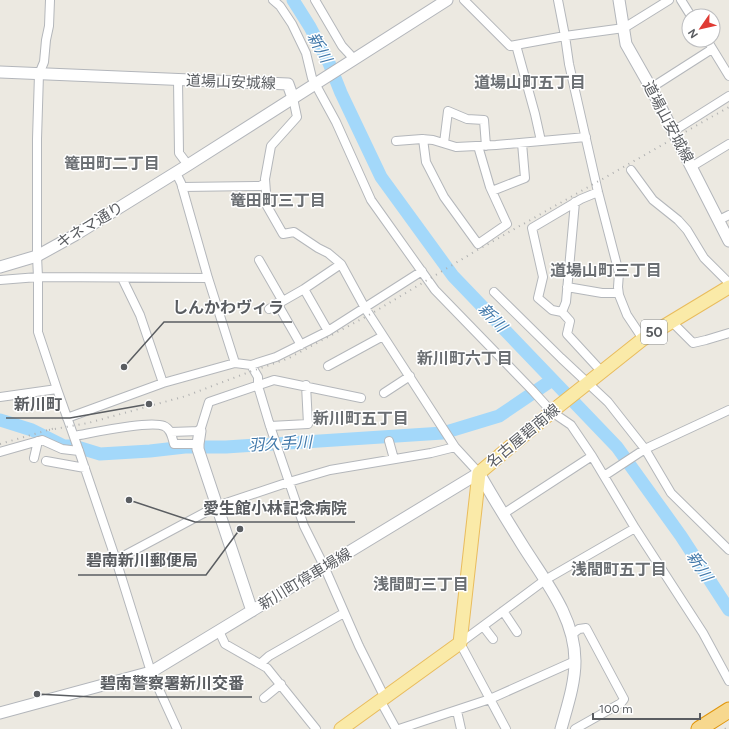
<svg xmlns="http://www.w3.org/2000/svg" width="729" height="729" viewBox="0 0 729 729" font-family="Figtree,'Noto Sans JP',sans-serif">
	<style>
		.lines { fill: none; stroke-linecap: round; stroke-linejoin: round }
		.river { stroke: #a3d8fa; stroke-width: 13 }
		.street-casing { stroke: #b4b7bb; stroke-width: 10 }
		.secondary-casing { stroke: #b3b6bb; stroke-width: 13 }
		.primary-casing { stroke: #e9bc5d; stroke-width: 15 }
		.highway-casing { stroke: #e1960c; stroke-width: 17 }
		.street { stroke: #fff; stroke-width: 8 }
		.secondary { stroke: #fff; stroke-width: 11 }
		.primary { stroke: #faeaa8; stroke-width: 13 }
		.highway { stroke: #f7d88e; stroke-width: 15 }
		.rail { stroke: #b0b1b1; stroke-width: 2; stroke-dasharray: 1 5; stroke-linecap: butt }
		.labels { text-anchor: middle; stroke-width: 3; stroke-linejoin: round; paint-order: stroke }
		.shield { fill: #fff; stroke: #8c8e90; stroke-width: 1 }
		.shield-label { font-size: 14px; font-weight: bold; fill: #5a5d61 }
		.street-label { font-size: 15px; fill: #5a5d61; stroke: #fff }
		.water-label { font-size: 16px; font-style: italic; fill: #4279aa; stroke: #fff }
		.neighbourhood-label { font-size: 16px; font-weight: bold; fill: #6b6f73; stroke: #fff }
		.leader { fill: none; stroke: #5a5d61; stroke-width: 1.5 }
		.callout-dot { fill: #5a5d61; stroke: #fff; stroke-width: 1.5 }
		.callout-label { font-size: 16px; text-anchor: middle; font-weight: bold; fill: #5a5d61; stroke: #fff; stroke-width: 3; stroke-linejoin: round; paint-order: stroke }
	</style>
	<rect width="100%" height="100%" fill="#ece9e1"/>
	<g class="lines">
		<path class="river" d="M293 0 310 27 329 63 341 93 381 177 453 276 617 447 681 536 729 610
			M0 420 32 430 64 446H74L100 454 150 451 185 447H226L443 433 499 416 552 380"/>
		<g class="street-casing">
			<path id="street" d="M50 0 49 26 46 40 44 62 39 74 37 139V256L38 277V332L57 389 79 451 116 560 151 672 177 729
				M273 0 280 6 292 24 306 53 312 78 336 122 371 200 435 290 533 391 552 412 571 425 592 456 635 528 703 633 729 681
				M315 0 342 46 354 59
				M464 0 510 46 565 36 624 28 669 0
				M558 0 565 36 569 64 598 192 619 273 618 287 619 295 627 315 643 339
				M681 0 691 16
				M707 40 729 76
				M516 45 535 114 541 141
				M178 80 179 153 188 165
				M651 88 712 49
				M293 98 297 117 271 146 265 179 267 206 283 234 294 232 318 248 328 253 341 264 365 308 455 447 479 473
				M672 132 729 96
				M423 139 426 162 444 197 478 244 507 224 490 187 478 146
				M396 141 422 139 433 140 456 147 496 145 586 137
				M444 143 448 111 467 119 484 120 486 146
				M691 167 729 144
				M631 170 653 200 678 220 687 230 704 258 729 283
				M176 173 181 183 208 278 235 363
				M182 187 260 186 265 183
				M492 191 525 178 522 143
				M598 192 581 199 532 228 543 277 538 298 552 310 562 312 570 321 567 334 602 372
				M719 220 729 215
				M259 260 282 300
				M122 278 140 315 163 383
				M0 280 38 277 208 278
				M567 287 602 293H618
				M304 289 328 331
				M494 292 561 358 608 402 645 449 671 493 729 550
				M277 303 301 345
				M269 309 304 289 341 264
				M562 312 566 302 575 202
				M671 321 693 343 706 340 729 333
				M251 365 276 357 328 331 422 271
				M328 366 383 336
				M384 393 410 376
				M0 397 57 389
				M67 418 163 383 235 363 251 365 258 377V386L270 426 304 526 324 566 359 646 384 696
				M270 426 308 424 306 385
				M171 432 200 431 209 402 274 380 361 398
				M74 436C92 433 149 420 164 426 171 429 172 437 174 444H198
				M389 441 394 459
				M0 452 42 440 62 449 79 451
				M34 458 38 441
				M46 461 85 468
				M604 476 645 449 729 410
				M503 514 592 456
				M116 560 217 506 289 482 330 470 431 453 455 447
				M503 611 517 632
				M483 626 493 639
				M219 631 225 644 267 668 316 729
				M571 635 579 629 586 628 624 699 621 703 575 729
				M260 664 269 656 344 613
				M264 698 281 684
				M380 700 396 729
				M457 711 461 729
				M399 729 490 699 575 661
				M506 729 460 643 545 580 635 528"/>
		</g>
		<g class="secondary-casing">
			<path id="secondary" d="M619 0 626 44 651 88 729 241
				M0 72 288 84 293 98
				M0 267 37 256 75 235 188 165 447 0
				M200 431 198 444V449L252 611
				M0 713 151 672 479 473C493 498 508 522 523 546 545 581 575 617 575 661 575 684 567 707 561 729"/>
		</g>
		<g class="primary-casing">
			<path id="primary" d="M341 729 460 643 479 473 555 409 643 339 729 287"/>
		</g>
		<g class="highway-casing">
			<path id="highway" d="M699 729 729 710"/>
		</g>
		<use href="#street" class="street"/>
		<use href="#secondary" class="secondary"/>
		<use href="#primary" class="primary"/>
		<use href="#highway" class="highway"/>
		<path class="rail" d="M49 430 88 423 186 396 252 371 287 359 369 315 474 252 729 107
			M0 444 55 428
			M725 729 729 726"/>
	</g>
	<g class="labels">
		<rect class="shield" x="641" y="320" width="26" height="24" rx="3"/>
		<g class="shield-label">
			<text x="654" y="337">50</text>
		</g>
		<g class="street-label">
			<text transform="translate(231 82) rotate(2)" y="5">道場山安城線</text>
			<text transform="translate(668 122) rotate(62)" y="5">道場山安城線</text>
			<text transform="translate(90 225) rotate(-31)" y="5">キネマ通り</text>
			<text transform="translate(523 436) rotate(-40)" y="5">名古屋碧南線</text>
			<text transform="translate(305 579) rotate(-31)" y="5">新川町停車場線</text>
		</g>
		<g class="water-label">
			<text transform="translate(320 47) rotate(61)" y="6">新川</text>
			<text transform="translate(493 317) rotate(46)" y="6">新川</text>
			<text transform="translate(280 443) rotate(-3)" y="6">羽久手川</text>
			<text transform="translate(700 566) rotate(57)" y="6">新川</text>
		</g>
		<g class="neighbourhood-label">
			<text x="530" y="88">道場山町五丁目</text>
			<text x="112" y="169">篭田町二丁目</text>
			<text x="278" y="206">篭田町三丁目</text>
			<text x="606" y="276">道場山町三丁目</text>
			<text x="465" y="364">新川町六丁目</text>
			<text x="361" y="424">新川町五丁目</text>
			<text x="619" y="575">浅間町五丁目</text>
			<text x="421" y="590">浅間町三丁目</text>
		</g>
	</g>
	<path class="leader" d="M124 367L164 322H292M149 404L70 418H6M129 500L195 522H355M240 529L206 575H78M37 694L92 697H252"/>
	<g class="callout-dot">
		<circle cx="124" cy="367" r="4"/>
		<circle cx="149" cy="404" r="4"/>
		<circle cx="129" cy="500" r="4"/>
		<circle cx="240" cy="529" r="4"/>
		<circle cx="37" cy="694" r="4"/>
	</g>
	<g class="callout-label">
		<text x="228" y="313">しんかわヴィラ</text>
		<text x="38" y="410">新川町</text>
		<text x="275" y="514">愛生館小林記念病院</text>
		<text x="142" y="566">碧南新川郵便局</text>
		<text x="172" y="689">碧南警察署新川交番</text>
	</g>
	<g transform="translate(701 28) rotate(236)"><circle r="19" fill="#ffffff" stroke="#bdbec0"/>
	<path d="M0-3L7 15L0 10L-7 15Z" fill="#df3b34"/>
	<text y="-6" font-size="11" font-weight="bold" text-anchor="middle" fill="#5a5d61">N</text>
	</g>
	<path d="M593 713v6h107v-6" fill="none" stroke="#5a5d61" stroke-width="2"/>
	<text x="599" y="713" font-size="12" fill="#5a5d61" stroke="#ffffff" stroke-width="3" paint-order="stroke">100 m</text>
</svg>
